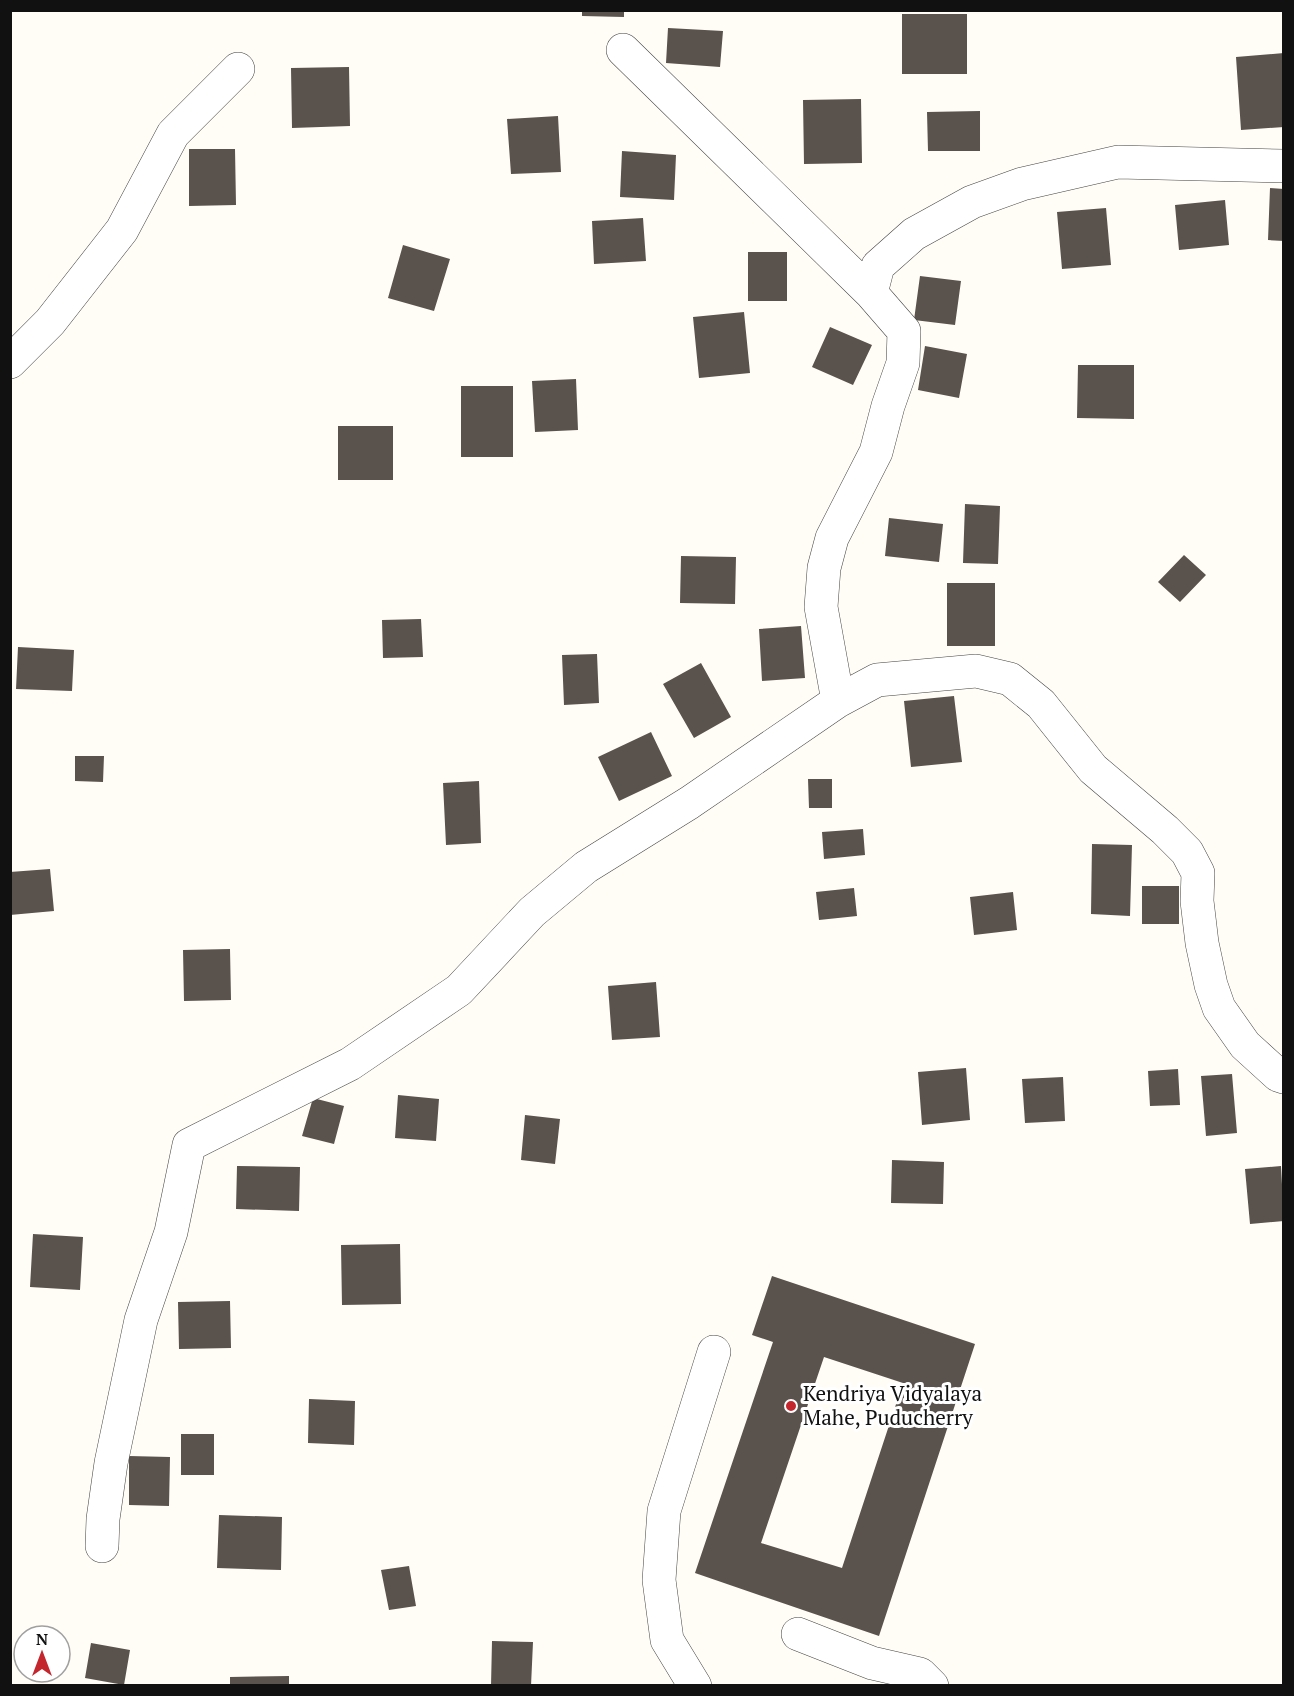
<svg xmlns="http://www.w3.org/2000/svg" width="1294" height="1696" viewBox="0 0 1294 1696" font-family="'PT Serif',serif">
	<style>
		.building { fill: #5a524d; fill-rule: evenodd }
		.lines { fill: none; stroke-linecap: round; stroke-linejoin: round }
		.minor-casing { stroke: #444; stroke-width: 34 }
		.minor { stroke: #fff; stroke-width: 33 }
		.poi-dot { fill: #c4262e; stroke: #fff; stroke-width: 2 }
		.labels { text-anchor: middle; stroke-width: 6; stroke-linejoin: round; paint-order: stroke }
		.poi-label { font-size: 21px; fill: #111; stroke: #fff; text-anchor: start }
	</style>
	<rect width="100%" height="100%" fill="#fffdf5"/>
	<path class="building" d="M582 10H624V17L582 16Z
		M902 14H967V74H902Z
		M668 28 723 31 720 67 666 63Z
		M1284 53V127L1241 130 1236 57Z
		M349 67 350 126 292 128 291 68Z
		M861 99 862 163 804 164 803 100Z
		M980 111V151H928L927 112Z
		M558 116 561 172 511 174 507 119Z
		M189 149H235L236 205 189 206Z
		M622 151 676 155 674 200 620 197Z
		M1270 188 1284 189V241L1268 240Z
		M1225 200 1229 245 1179 250 1175 205Z
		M1106 208 1111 265 1062 269 1057 212Z
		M643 218 646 261 594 264 592 221Z
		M403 245 450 259 434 311 388 298Z
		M748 252H787V301H748Z
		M920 276 961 281 955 325 914 320Z
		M744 312 750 373 699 378 693 317Z
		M830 327 872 345 853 385 812 367Z
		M925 346 967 354 959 398 918 390Z
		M1078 365H1134V419L1077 418Z
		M576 379 578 430 535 432 532 381Z
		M461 386H513V457H461Z
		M338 426H393V480H338Z
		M965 504 1000 506 998 564 963 563Z
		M889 518 943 524 939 562 885 556Z
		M1184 555 1206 575 1180 602 1158 582Z
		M681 556 736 557 735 604 680 603Z
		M947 583H995V646H947Z
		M421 619 423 657 383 658 382 620Z
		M801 626 805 678 762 681 759 629Z
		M18 647 74 650 72 691 16 689Z
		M597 654 599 703 564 705 562 655Z
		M701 663 731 717 694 738 663 684Z
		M954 696 962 762 911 767 904 701Z
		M651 732 672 776 619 801 598 757Z
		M75 756H104L103 782 75 781Z
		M808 779H832V808H809Z
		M479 781 481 843 446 845 443 783Z
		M863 829 865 855 824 859 822 832Z
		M1092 844 1132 845 1130 916 1091 914Z
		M50 869 54 911 10 915V872Z
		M1142 886H1179V924H1142Z
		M854 888 857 916 819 920 816 892Z
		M1013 892 1017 930 974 935 970 897Z
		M230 949 231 1000 184 1001 183 950Z
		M656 982 660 1037 612 1040 608 986Z
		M966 1068 970 1120 922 1125 918 1072Z
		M1178 1069 1180 1105 1150 1106 1148 1071Z
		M1232 1074 1237 1133 1206 1136 1201 1076Z
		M1063 1077 1065 1121 1025 1123 1022 1079Z
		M398 1095 439 1099 436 1141 395 1138Z
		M313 1098 344 1106 334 1144 302 1136Z
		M525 1115 560 1119 555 1164 521 1160Z
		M892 1160 944 1162 943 1204 891 1203Z
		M237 1166 300 1167 299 1211 236 1209Z
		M1281 1166 1284 1221 1250 1224 1245 1169Z
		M33 1234 83 1237 80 1290 30 1287Z
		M400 1244 401 1304 342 1305 341 1245Z
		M772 1276 975 1344 879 1636 695 1573 773 1342 752 1335ZM824 1357 903 1383 842 1568 761 1543Z
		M230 1301 231 1348 179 1349 178 1302Z
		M309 1399 355 1401 354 1445 308 1443Z
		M181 1434H214V1475H181Z
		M129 1456 170 1457 169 1506 129 1505Z
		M219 1515 282 1517 281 1570 217 1568Z
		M409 1566 416 1606 389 1610 381 1570Z
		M492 1641 533 1642 531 1686H491Z
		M91 1643 130 1650 124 1685 85 1678Z
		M289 1676V1686H230V1677Z"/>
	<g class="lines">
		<g class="minor-casing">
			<path id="minor" d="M623 50 871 293
				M10 362 50 322 122 230 173 134 238 69
				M838 701 821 607 824 568 832 538 876 452 888 406 903 363 904 331 871 293 878 266 914 234 972 202 1022 184 1118 162 1284 166
				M102 1546 103 1519 111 1463 141 1320 171 1232 189 1145 350 1064 459 990 532 912 586 867 689 803 838 701 877 680 976 671 1010 679 1041 704 1093 769 1165 830 1187 852 1198 873 1197 901 1202 943 1211 985 1219 1008 1245 1045 1278 1075 1284 1077
				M798 1634 872 1663 920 1674 932 1686
				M695 1686 667 1640 659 1580 664 1511 714 1352"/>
		</g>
		<use href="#minor" class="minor"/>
	</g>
	<circle class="poi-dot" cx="791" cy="1406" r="6"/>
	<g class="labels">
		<g class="poi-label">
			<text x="803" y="1401">Kendriya Vidyalaya<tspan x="803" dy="24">Mahe, Puducherry</tspan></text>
		</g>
	</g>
	<rect width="1294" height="1696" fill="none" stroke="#111111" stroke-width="24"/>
	<g transform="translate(42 1654)"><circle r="28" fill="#ffffff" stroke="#a0a0a0" stroke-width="1.5"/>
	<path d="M0-4.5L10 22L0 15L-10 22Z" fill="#c4262e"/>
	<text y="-9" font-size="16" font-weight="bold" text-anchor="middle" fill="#111111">N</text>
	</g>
</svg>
